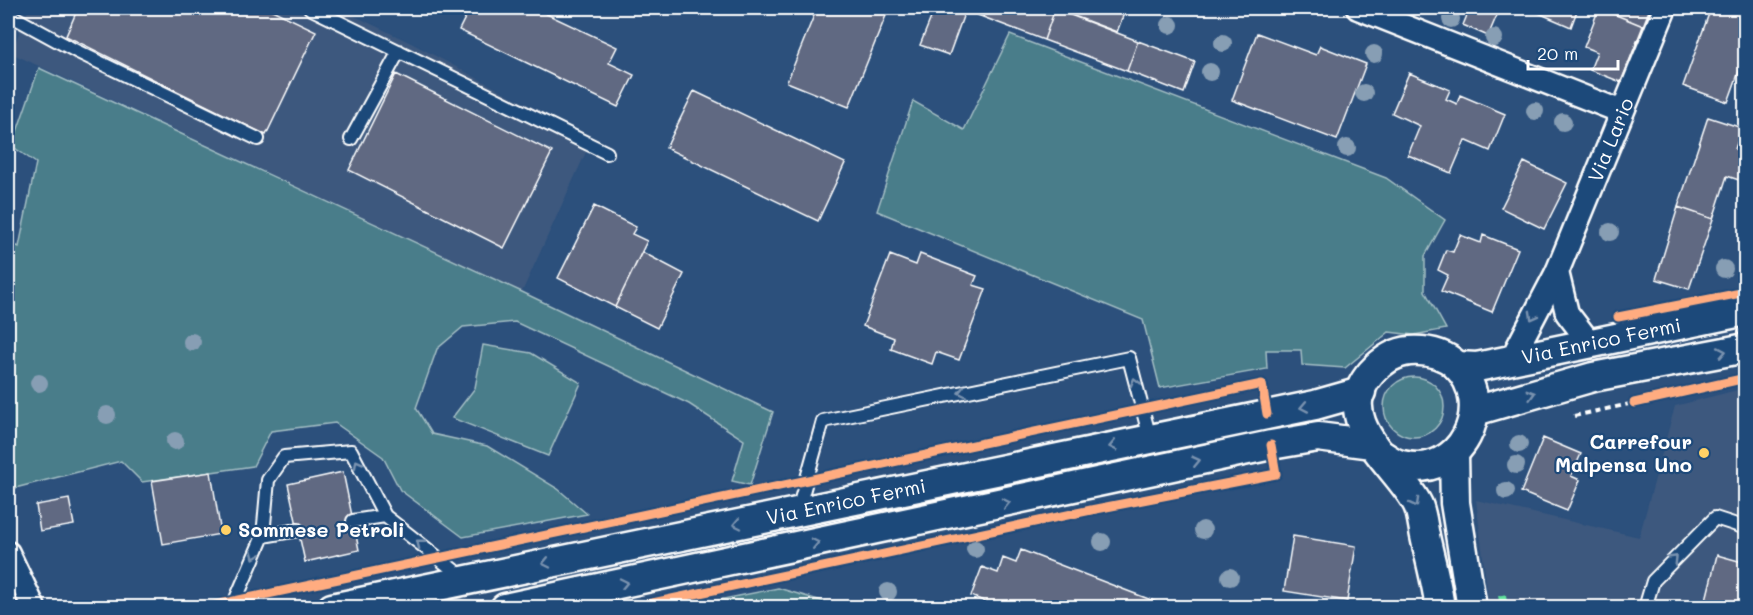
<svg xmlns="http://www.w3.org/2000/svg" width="1753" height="615" viewBox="0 0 1753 615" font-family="Mali,sans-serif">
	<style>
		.built { fill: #3c587e }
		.green { fill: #497d8a; stroke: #a4bec4; stroke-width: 1.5 }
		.building { fill: #606982; stroke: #fff; stroke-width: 1.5 }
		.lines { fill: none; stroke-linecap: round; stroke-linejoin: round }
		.service-casing { stroke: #fff; stroke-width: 16 }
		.minor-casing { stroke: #fff; stroke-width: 27 }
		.tertiary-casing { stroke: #fff; stroke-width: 33 }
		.path { stroke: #fff; stroke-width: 4; stroke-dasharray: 6 4.5; stroke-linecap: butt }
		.service { stroke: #1f4a7a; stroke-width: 12 }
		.minor { stroke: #1f4a7a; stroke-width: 22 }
		.tertiary { stroke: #1f4a7a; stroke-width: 28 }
		.quiet { stroke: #60e19b; stroke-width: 8; stroke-dasharray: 15 8; stroke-linecap: butt }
		.cycleway-casing { stroke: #1f4a7a; stroke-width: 13 }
		.cycleway { stroke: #ffac80; stroke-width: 9 }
		.tree { fill: #879eb4 }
		.oneway { stroke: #7992af }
		.poi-dot { fill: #ffd166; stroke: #1f4a7a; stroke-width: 2 }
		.labels { text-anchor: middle; stroke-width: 4.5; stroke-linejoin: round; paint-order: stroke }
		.street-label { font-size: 20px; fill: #fff; stroke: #1f4a7a }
		.poi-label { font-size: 20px; font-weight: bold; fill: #fff; stroke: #1f4a7a; text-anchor: end }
	</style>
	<rect width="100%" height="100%" fill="#2c507c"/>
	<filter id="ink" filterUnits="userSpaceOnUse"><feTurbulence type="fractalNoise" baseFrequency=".0167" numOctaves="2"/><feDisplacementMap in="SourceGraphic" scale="12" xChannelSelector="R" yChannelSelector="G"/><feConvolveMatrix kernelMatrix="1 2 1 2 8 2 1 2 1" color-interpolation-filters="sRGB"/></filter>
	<g filter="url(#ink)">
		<path class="built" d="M29 8H338L411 43 592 139 522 292 11 53Z
			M1745 388V607H1489L1476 500 1639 537 1675 406Z"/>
		<path class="green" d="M1010 35 1386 178 1445 220 1425 256V291L1446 329 1414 335 1389 332 1345 368 1302 365 1301 350H1266L1267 369 1160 388 1143 320 877 211 913 101 964 130Z
			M39 68 522 292 773 412 750 485 732 481 744 440 689 404 515 322 463 327 437 349 416 408 432 434 487 446 558 489 587 514 463 537 400 490 383 457 335 423 271 431 253 466 142 482 121 461 15 488 8 459V242L19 247 36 163 12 146Z
			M483 345 531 353 581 383 548 456 452 418 475 388Z
			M1384 407a30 30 0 1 1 60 0a30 30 0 1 1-60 0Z
			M778 588 842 607H684Z"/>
		<path class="building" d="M78 8H268L316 31 266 135 66 36Z
			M470 8H534L617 47 609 63 634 75 618 107 459 30Z
			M817 8H889L849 107 787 82Z
			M935 8H957L965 11 949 55 920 45Z
			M959 8H987L983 17Z
			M987 8H1050L1055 9 1044 40 983 17Z
			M1068 8H1126L1117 32 1066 13Z
			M1470 8H1500L1488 36 1463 25Z
			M1535 8H1578L1571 27 1534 11Z
			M1599 8 1643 26 1621 82 1590 70 1597 52 1584 47Z
			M1599 8H1650L1643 26Z
			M1711 8H1746V52L1728 102 1683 86Z
			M1055 9 1138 41 1127 71 1044 40Z
			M1257 33 1316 55 1320 46 1366 64 1337 140 1232 100Z
			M1138 41 1195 62 1184 93 1127 71Z
			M1409 73 1450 90 1446 99 1457 104 1460 95 1505 114 1490 151 1465 140 1451 173 1408 155 1420 126 1392 113Z
			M396 74 552 152 504 248 349 170Z
			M694 91 845 163 818 221 666 148Z
			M1708 117 1742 128 1735 149 1746 153 1739 180 1727 176 1713 219 1678 207Z
			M1524 162 1567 183 1544 229 1501 208Z
			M594 206 636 227 632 234 647 241 615 307 558 278Z
			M1678 207 1713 219 1689 289 1656 279Z
			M1460 235 1481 243 1483 235 1518 249 1492 312 1441 291 1448 275 1438 270 1446 250 1453 252Z
			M642 252 684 274 657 328 615 307Z
			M920 254 977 276 973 285 986 289 959 360 936 352 932 364 891 349 894 338 863 326 890 255 916 265Z
			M1543 438 1581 454 1571 476 1580 480 1567 511 1521 492Z
			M211 472 221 534 163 544 152 481Z
			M343 472 359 550 305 562 288 484Z
			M69 499 74 525 40 531 36 505Z
			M1293 536 1356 546 1347 601 1284 591Z
			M1021 550 1172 608H1001L971 596 982 567 998 573 1003 558 1016 563Z
			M1717 555 1746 563V608H1704Z"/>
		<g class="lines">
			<g class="service-casing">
				<path id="service" d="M310 8 607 153
					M8 14 76 51 258 139
					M351 139 399 51
					M798 510 823 421 1129 358 1150 438
					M353 521 385 516 465 579
					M263 536 268 480 284 457 351 451 385 516
					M232 608 263 536 298 530
					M1645 608 1653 581 1715 518 1746 528"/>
			</g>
			<g class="minor-casing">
				<g id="minor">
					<path d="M1358 8 1622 112"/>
					<path d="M1557 272 1567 313 1590 343"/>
					<path id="s1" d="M1511 360 1557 272 1665 8"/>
					<path d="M8 553 34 608"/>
				</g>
			</g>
			<g class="tertiary-casing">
				<g id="tertiary">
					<path id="s2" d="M1457 366 1477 367 1746 311"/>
					<path d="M1475 411 1593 377 1746 348"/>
					<path d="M1454 454 1455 503 1472 608"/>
					<path d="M1382 455C1388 459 1395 464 1402 465 1460 480 1498 406 1456 365 1443 353 1427 350 1410 351 1395 352 1381 362 1371 373 1329 421 1399 466 1418 505 1422 514 1423 527 1425 536 1430 560 1437 584 1440 608"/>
					<path id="s3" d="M332 608 1315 405 1361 392"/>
					<path d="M505 608 1271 445 1318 437 1372 444"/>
				</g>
			</g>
			<path class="path" d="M1574 416 1634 403"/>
			<use href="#service" class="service"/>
			<use href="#minor" class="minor"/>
			<use href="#tertiary" class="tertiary"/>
			<path class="quiet" d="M1502 595 1504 608
				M1415 606V608"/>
			<g class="cycleway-casing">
				<path id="cycleway" d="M1618 317 1746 292
					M1634 403 1746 378
					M201 608 1262 384 1267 414
					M629 608 1091 510 1276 474 1271 445"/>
			</g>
			<use href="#cycleway" class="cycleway"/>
		</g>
		<g class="tree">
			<circle cx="1451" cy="19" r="9"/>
			<circle cx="1170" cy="25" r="9"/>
			<circle cx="1494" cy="38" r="9"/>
			<circle cx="1223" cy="43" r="9"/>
			<circle cx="1374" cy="54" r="9"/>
			<circle cx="1210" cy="72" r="9"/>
			<circle cx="1364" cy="93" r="9"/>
			<circle cx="1535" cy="111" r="9"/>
			<circle cx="1563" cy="122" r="9"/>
			<circle cx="1347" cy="148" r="9"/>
			<circle cx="1610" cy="232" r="9"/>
			<circle cx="1724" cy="269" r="9"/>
			<circle cx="192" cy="342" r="9"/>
			<circle cx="39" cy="383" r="9"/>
			<circle cx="107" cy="415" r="9"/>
			<circle cx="175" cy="441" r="9"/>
			<circle cx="1519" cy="444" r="9"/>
			<circle cx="1516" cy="465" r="9"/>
			<circle cx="1506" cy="491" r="9"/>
			<circle cx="1203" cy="530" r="9"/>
			<circle cx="1102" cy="542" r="9"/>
			<circle cx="975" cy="549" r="9"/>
			<circle cx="1230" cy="577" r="9"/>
			<circle cx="888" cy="592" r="9"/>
		</g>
		<defs><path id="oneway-chevron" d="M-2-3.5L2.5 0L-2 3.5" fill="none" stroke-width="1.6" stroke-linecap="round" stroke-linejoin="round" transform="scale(1.5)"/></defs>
		<g class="oneway">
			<use href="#oneway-chevron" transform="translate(1533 316) rotate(119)"/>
			<use href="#oneway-chevron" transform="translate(1722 352) rotate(-11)"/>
			<use href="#oneway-chevron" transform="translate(1135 382) rotate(-105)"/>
			<use href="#oneway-chevron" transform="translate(962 392) rotate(168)"/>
			<use href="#oneway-chevron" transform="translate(1531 394) rotate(-16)"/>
			<use href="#oneway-chevron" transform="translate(1304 407) rotate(169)"/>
			<use href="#oneway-chevron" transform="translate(1113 446) rotate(168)"/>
			<use href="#oneway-chevron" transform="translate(1196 461) rotate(-13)"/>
			<use href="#oneway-chevron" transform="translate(358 464) rotate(-118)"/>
			<use href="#oneway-chevron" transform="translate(1006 503) rotate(-12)"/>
			<use href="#oneway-chevron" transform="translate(1415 503) rotate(61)"/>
			<use href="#oneway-chevron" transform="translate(737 524) rotate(168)"/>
			<use href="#oneway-chevron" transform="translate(420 543) rotate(-142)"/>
			<use href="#oneway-chevron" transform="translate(815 543) rotate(-12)"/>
			<use href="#oneway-chevron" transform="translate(255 555) rotate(113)"/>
			<use href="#oneway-chevron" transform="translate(1674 559) rotate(-46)"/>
			<use href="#oneway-chevron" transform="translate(546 563) rotate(168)"/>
			<use href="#oneway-chevron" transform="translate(624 583) rotate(-12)"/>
		</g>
	</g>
	<g class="poi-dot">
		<circle cx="1704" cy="453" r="6"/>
		<circle cx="226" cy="530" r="6"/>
	</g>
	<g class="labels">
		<g class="street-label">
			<text dy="7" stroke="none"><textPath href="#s1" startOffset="242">Via Lario</textPath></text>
			<text dy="7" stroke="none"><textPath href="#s2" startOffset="147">Via Enrico Fermi</textPath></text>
			<text dy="7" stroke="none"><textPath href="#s3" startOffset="525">Via Enrico Fermi</textPath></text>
		</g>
		<g class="poi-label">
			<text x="1692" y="449">Carrefour<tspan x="1692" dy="23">Malpensa Uno</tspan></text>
			<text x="238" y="537" text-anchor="start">Sommese Petroli</text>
		</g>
	</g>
	<rect width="1753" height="615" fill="none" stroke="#1f4a7a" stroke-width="30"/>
	<rect x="15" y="15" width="1723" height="585" fill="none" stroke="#fff" stroke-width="2" filter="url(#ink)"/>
	<path d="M1528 60v9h90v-9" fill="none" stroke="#ffffff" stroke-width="3"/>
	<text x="1537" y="60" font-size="18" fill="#ffffff" stroke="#1f4a7a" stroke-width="4.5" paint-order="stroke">20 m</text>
</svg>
